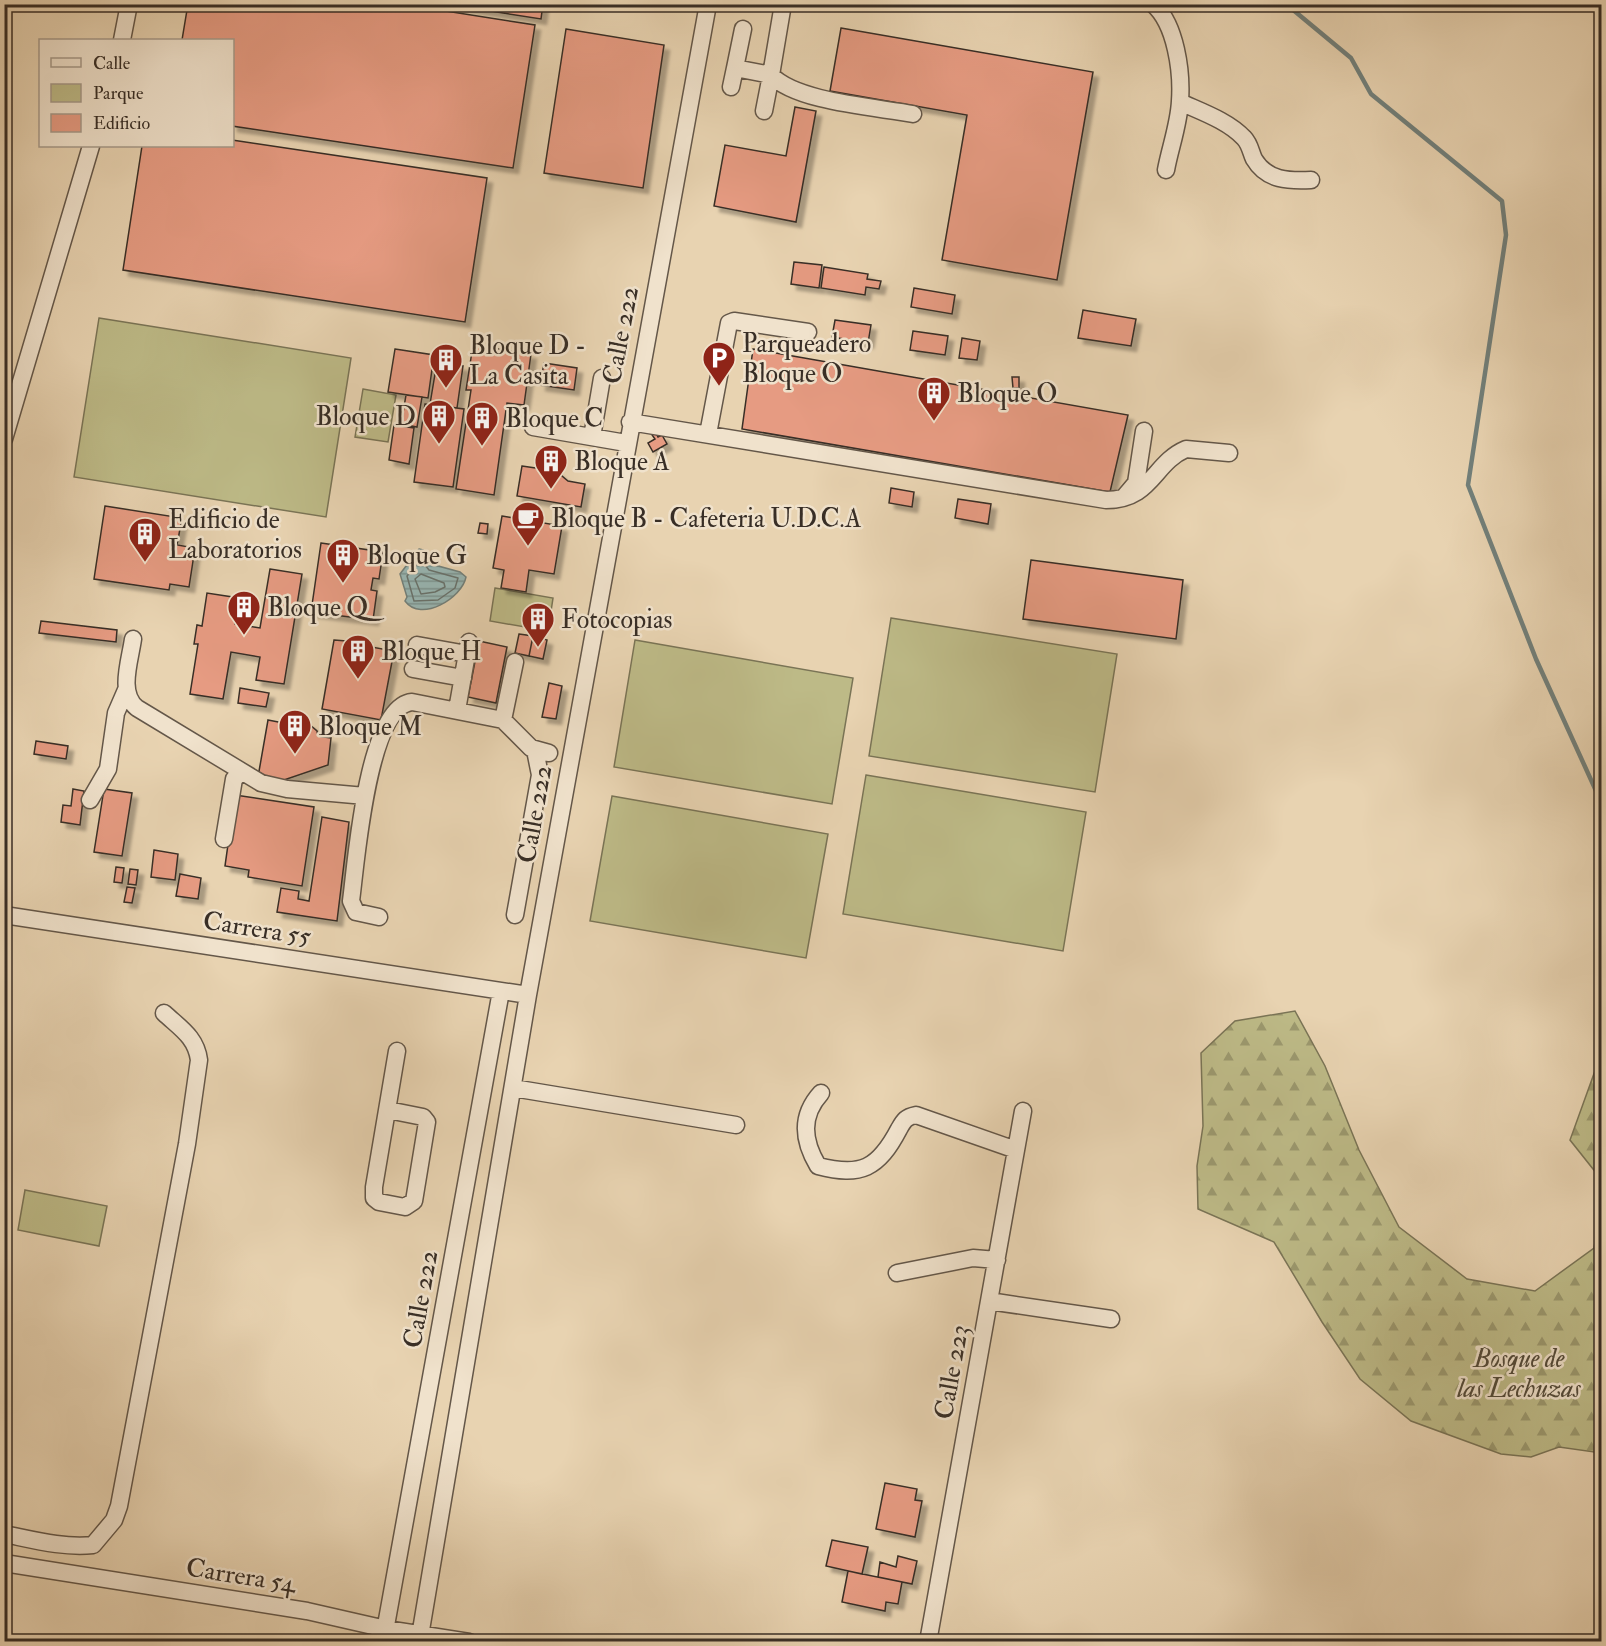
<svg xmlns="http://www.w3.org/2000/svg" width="1606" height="1646" viewBox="0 0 1606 1646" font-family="'IM FELL Double Pica',serif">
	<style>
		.green { fill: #bdba87; stroke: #7a7456; stroke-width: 1.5 }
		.forest { fill: url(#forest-firs); stroke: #7a7456; stroke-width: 1.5 }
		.water { fill: url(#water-rules); stroke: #72807b; stroke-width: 1.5 }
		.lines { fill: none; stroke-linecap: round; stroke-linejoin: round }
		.shore { stroke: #68726c; stroke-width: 1.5 }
		.stream { stroke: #72807b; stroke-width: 4.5 }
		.building { fill: #e69b82; stroke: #382e26; stroke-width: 1.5; filter: url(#shadow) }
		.minor-casing { stroke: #645749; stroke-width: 19 }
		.minor { stroke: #f0e2cc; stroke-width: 16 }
		.labels { text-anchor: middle; stroke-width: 5; stroke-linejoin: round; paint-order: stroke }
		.street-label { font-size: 26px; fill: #382e26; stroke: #f0e2cc }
		.poi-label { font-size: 26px; fill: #382e26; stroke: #f0e2cc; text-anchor: start }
		.park-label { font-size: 26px; font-style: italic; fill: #534a39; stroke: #f0e2cc }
	</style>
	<defs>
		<pattern id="forest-firs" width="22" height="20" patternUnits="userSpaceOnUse" patternTransform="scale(1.5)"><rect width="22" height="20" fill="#bdba87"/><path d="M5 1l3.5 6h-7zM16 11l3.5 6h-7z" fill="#9b986e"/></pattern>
		<pattern id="water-rules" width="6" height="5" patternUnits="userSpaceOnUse" patternTransform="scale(1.5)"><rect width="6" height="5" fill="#98b6b3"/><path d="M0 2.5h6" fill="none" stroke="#7d9491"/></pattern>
		<filter id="shadow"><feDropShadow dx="5.5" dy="5.5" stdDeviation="1.5" flood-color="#0004"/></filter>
	</defs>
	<rect width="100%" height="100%" fill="#e8d3b1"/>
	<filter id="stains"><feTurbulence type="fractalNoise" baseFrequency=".00333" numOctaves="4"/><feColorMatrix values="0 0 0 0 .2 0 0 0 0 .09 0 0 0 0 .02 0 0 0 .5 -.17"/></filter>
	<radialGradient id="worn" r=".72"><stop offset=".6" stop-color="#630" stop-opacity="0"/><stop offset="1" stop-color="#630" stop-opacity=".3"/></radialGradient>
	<path class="green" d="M99 318 351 358 326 517 74 477Z
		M363 389 396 395 388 442 355 437Z
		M495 588 553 598 548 631 490 621Z
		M891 618 1117 654 1095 792 869 756Z
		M635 640 853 678 832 804 614 767Z
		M866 775 1086 812 1063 951 843 914Z
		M612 796 828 834 806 958 590 921Z
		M25 1190 107 1206 99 1246 18 1230Z"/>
	<path class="forest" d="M1601 999V1179L1570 1140 1596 1068 1595 1008Z
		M1295 1011 1325 1066 1359 1150 1399 1227 1467 1279 1535 1291 1594 1248 1601 1208V1453L1559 1447 1531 1457 1501 1454 1411 1421 1360 1379 1322 1322 1274 1242 1198 1209 1197 1166 1203 1126 1201 1053 1235 1021Z"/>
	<path class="water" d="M419 549 423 550 431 564 460 572 466 577C462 598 421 623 405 601L407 597 400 574Z"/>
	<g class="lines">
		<path class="shore" d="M421 560 429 570 458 578 455 588 438 600 414 601 407 576Z
			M421 574 444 583 445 587 435 592 421 594 415 579Z"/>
		<path class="stream" d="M1286 4 1351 58 1371 94 1502 201 1506 235 1468 485 1536 659 1602 804"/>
	</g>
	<path class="building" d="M188 4H401L535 25 513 168 232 126V40H182Z
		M446 4H543L541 19Z
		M841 28 1093 72 1057 280 942 260 967 115 830 91Z
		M566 29 664 45 643 188 544 173Z
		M795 107 816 111 796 222 714 206 725 145 786 156Z
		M232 140 487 178 465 322 123 270 142 146H232Z
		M794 262 822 265 819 288 791 284Z
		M824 267 868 274 867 279 881 281 879 289 866 287 865 295 821 288Z
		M914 288 955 295 952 314 911 307Z
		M1083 310 1136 319 1131 346 1078 338Z
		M835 320 871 325 868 343 832 337Z
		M913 331 948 336 945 355 910 350Z
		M962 338 980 341 977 360 959 358Z
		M473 345 531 354 524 405 507 403 494 495 456 489 471 390H466Z
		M395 349 434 355 428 398 388 392Z
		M753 349 1128 415 1110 492 742 429Z
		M437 362 463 366 457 408 430 404Z
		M544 363 577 368 574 390 540 385Z
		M1012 377H1019V388H1013Z
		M406 395 422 397 417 427 401 424Z
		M425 404 464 409 453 487 414 482Z
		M394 425 414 428 409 464 389 460Z
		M654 429 658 437 662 435 667 444 653 452 648 443 655 439 650 432Z
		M522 466 556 471 568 481 585 484 581 507 517 496Z
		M891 488 914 492 912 507 889 503Z
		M958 499 991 504 988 524 955 518Z
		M105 506 182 518 177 545 195 548 189 587 170 584 169 590 94 579Z
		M502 516 562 526 554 574 529 570 526 592 501 588 504 570 493 568Z
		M480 523 488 524 487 534 478 533Z
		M321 543 383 552 379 579 373 578 371 590 377 591 373 620 311 612Z
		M1031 560 1183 580 1176 639 1023 619Z
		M270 569 302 574 284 684 256 680 260 657 231 652 223 699 190 694 198 644H194L197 625 202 626 207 593 239 598 235 624 260 628Z
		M41 621 117 630 116 642 39 633Z
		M519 634 533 636 529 656 515 653Z
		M533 636 547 640 543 659 529 656Z
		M334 640 372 643 371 647 394 651 381 720 322 709Z
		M479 641 507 647 496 703 468 697Z
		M549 683 562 686 556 719 542 717Z
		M240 688 269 693 266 707 238 703Z
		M268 720 299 726 309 724 317 731 318 736 331 738 328 765 281 781 258 777Z
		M36 741 68 746 66 759 34 754Z
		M73 789 84 791 80 825 61 822 63 805 71 806Z
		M104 789 132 793 122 856 94 852Z
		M235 795 314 807 302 886 248 877 249 870 225 866Z
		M322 817 349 822 337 921 277 912 281 888 299 891 298 899 309 901Z
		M154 850 178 854 175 880 151 877Z
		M116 867 124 868 122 883 114 882Z
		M130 869 138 870 136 885 128 884Z
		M180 874 201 878 198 899 176 896Z
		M127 887 135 888 132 903 124 902Z
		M885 1483 917 1489 915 1500 922 1501 915 1537 876 1529Z
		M832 1540 868 1547 862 1574 826 1566Z
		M898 1556 917 1561 912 1584 878 1577 880 1562 896 1567Z
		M848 1571 902 1582 898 1604 886 1602 885 1611 842 1602Z
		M870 1638H887L891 1642H862Z"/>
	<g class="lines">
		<g class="minor-casing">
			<path id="minor" d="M783 4 771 75C796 102 876 107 913 114
				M1153 4C1176 24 1182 72 1180 101 1179 124 1170 148 1166 170
				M122 40 129 4
				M735 68 743 29
				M731 87 735 68 771 75 764 111
				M1180 102C1202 112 1228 121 1244 138 1250 144 1251 153 1254 159 1267 181 1289 181 1311 180
				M630 422 1106 500C1152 500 1153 463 1186 449L1229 453
				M533 427 626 443
				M708 434 729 323 734 321 808 332
				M592 437 602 378
				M4 439 91 146
				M1125 496 1136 483 1144 431
				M133 639C130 661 118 693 137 708L261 783 287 789 365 796
				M417 645 467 654
				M413 669 463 678
				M457 710 469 642
				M503 720 515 662
				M90 800 108 769 116 713 126 690
				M224 839 234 779 241 772
				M4 915 528 995
				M515 915 540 775 535 750
				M379 917 356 912 351 901C356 865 367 706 412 702L503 720 531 748 549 753
				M513 1088 736 1125
				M821 1093C800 1116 803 1141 818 1166 861 1177 878 1169 899 1129 904 1120 906 1117 916 1115L1016 1150
				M388 1110 423 1117 427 1122 414 1201 405 1207 379 1202 374 1198V1187L397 1051
				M897 1273 973 1258 997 1260
				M989 1301 1111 1319
				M4 1534C34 1540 63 1548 93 1545L114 1520 119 1506 187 1144 199 1060C196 1037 180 1028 164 1013
				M4 1563 307 1611 386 1629 469 1642
				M383 1642 501 991
				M419 1642 528 995 708 4
				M928 1642 1023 1111"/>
		</g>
		<use href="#minor" class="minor"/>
	</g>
	<defs>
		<g id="parking-pin" transform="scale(1.725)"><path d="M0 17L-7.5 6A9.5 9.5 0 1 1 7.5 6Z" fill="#8f2418" stroke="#f0e2cc"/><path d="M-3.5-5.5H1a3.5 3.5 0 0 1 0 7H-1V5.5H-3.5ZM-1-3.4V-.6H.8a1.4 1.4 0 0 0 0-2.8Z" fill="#fff"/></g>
		<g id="building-pin" transform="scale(1.725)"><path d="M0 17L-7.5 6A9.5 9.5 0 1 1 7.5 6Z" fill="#8f2418" stroke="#f0e2cc"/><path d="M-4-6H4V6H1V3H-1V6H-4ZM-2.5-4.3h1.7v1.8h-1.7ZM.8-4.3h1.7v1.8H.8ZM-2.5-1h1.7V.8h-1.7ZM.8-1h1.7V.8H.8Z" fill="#fff"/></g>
		<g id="cafe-pin" transform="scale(1.725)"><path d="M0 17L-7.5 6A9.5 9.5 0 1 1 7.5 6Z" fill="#8f2418" stroke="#f0e2cc"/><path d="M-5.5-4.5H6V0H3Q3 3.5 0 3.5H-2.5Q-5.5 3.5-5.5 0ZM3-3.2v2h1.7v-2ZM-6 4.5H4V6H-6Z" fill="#fff"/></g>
	</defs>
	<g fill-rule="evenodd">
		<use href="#parking-pin" x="719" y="358"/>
		<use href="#building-pin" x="446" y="360"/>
		<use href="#building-pin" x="934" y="393"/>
		<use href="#building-pin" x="439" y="416"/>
		<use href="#building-pin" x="482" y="418"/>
		<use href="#building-pin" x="551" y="461"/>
		<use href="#cafe-pin" x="528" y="518"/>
		<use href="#building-pin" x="145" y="534"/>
		<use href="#building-pin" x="343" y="555"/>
		<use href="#building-pin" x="244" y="607"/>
		<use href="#building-pin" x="538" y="619"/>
		<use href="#building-pin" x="358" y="651"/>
		<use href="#building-pin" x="295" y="726"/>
	</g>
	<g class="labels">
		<g class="street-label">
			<text transform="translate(620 335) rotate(-79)" y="9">Calle 222</text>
			<text transform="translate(534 814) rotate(-80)" y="9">Calle 222</text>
			<text transform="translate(257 928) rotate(9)" y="9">Carrera 55</text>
			<text transform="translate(420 1299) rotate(-80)" y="9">Calle 222</text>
			<text transform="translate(951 1372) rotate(-80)" y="9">Calle 223</text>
			<text transform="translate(241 1575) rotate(9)" y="9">Carrera 54</text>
		</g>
		<g class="poi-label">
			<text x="742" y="352">Parqueadero<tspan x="742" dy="30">Bloque O</tspan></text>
			<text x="469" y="354">Bloque D -<tspan x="469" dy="30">La Casita</tspan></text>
			<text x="957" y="402">Bloque O</text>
			<text x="416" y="425" text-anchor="end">Bloque D</text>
			<text x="505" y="427">Bloque C</text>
			<text x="574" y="470">Bloque A</text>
			<text x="551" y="527">Bloque B - Cafeteria U.D.C.A</text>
			<text x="168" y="528">Edificio de<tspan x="168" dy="30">Laboratorios</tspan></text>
			<text x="366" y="564">Bloque G</text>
			<text x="267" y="616">Bloque Q</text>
			<text x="561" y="628">Fotocopias</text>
			<text x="381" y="660">Bloque H</text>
			<text x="318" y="735">Bloque M</text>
		</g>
		<g class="park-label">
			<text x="1519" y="1367">Bosque de<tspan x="1519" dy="30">las Lechuzas</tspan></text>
		</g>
	</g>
	<rect width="1606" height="1646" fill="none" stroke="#e8d3b1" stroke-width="24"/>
	<rect x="6" y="6" width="1594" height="1634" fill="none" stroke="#382e26" stroke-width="3"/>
	<rect x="12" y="12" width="1582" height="1622" fill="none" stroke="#382e26" stroke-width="1.5"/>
	<rect x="39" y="39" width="195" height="108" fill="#f0e2cc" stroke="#a69a8a" stroke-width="1.5"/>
	<rect x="51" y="58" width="30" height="9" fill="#f0e2cc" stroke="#a69a8a" stroke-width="1.5"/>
	<text x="93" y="69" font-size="18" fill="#382e26">Calle</text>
	<rect x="51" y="84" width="30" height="18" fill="#bdba87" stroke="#a69a8a" stroke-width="1.5"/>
	<text x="93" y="99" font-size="18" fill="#382e26">Parque</text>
	<rect x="51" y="114" width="30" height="18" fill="#e69b82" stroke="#a69a8a" stroke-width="1.5"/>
	<text x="93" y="129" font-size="18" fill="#382e26">Edificio</text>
	<rect width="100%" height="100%" filter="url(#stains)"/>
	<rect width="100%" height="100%" fill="url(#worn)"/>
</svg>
